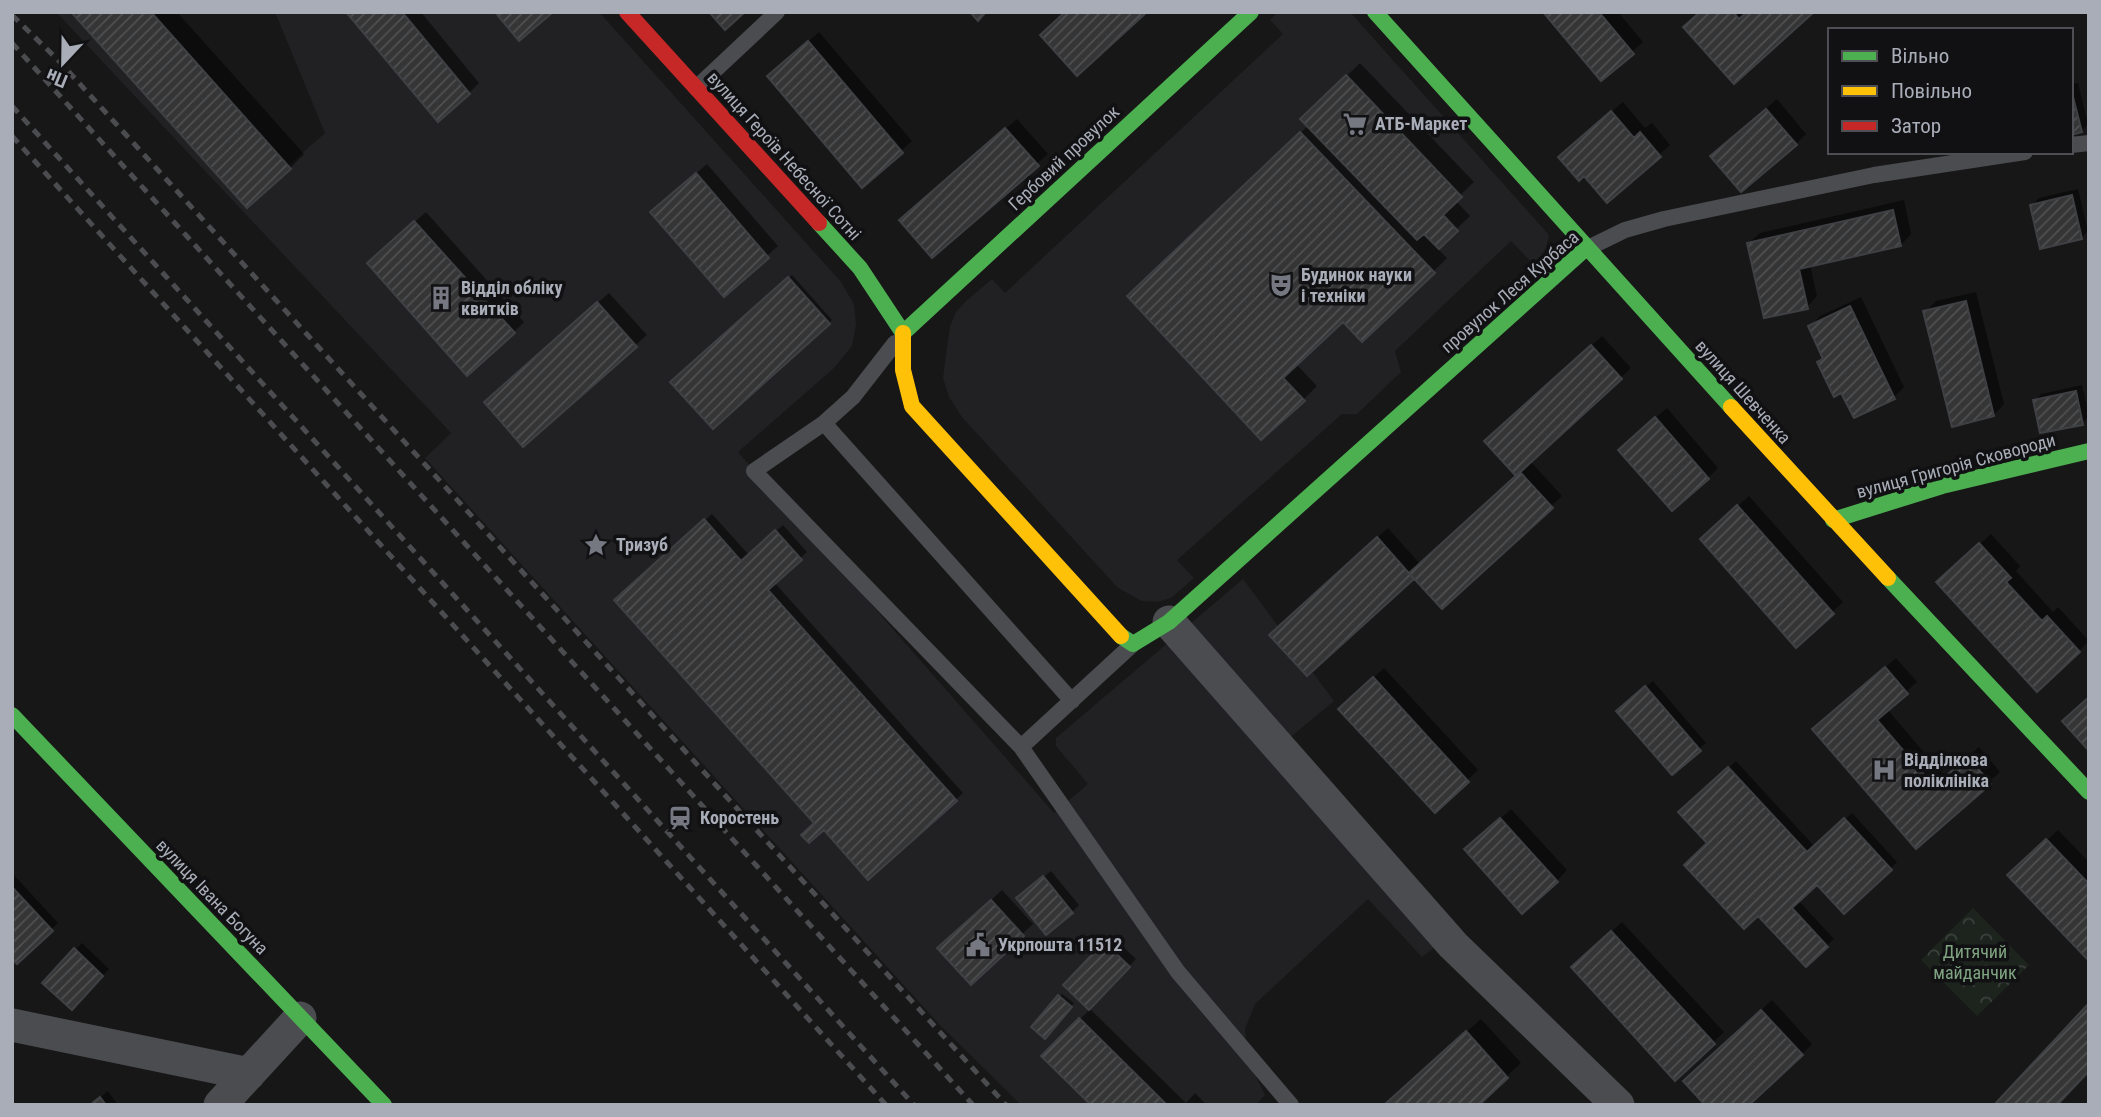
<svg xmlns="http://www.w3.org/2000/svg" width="2101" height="1117" viewBox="0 0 2101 1117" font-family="'Roboto Condensed',sans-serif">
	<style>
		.built { fill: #212123 }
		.park { fill: url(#park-crowns) }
		.shadow { fill: #0007 }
		.building { fill: url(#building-hatch); stroke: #3f4043; stroke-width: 2 }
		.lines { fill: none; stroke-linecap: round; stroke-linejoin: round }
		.lane { stroke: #4b4c50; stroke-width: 16 }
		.street { stroke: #4b4c50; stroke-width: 33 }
		.fast { stroke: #4caf50; stroke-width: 16 }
		.slow { stroke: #ffc107; stroke-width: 16 }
		.jam { stroke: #c62828; stroke-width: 16 }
		.rail { stroke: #4b4c4f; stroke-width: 5; stroke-dasharray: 9 7; stroke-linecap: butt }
		.labels { text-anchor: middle; stroke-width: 7; stroke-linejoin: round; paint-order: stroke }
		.poi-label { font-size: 18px; font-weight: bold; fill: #a8adb8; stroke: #111113; text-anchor: start }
		.street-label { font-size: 18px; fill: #a8adb8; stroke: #111113 }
		.park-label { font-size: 18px; fill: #7fa381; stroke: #111113 }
	</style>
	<defs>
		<pattern id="park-crowns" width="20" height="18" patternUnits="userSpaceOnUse" patternTransform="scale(1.75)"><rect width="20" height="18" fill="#1d241e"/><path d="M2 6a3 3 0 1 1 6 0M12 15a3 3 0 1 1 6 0" fill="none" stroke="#3b413d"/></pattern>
		<pattern id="building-hatch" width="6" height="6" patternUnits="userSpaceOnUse" patternTransform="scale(1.75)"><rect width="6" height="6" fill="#353536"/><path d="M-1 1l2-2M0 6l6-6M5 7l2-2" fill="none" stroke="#4f5051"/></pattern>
	</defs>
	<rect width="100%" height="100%" fill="#171717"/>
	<path class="built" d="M56 12H136L284 169 325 133 275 12H599L841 282 854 304 856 325 852 346 834 368 738 452 1054 813 1088 784 1056 746V738L1243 579 1334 701 1282 744 1446 939 1422 957 1368 899 1255 1004 1245 1029 1248 1060 1265 1095 1256 1105H1021L939 1024 425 458 451 433Z
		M1278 12H1350L1549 235 1546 248 1535 266 1511 241 1395 351 1401 372 1357 414H1342L1177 560 1194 578 1171 598 1157 602 1142 601 1118 588 962 417 949 397 943 378 950 326 956 312 965 302 992 279 1005 293 1283 34 1270 20Z"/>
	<path class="park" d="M1973 908 2029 965 1977 1016 1921 960Z"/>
	<path class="shadow" d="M73 12H177L304 154 290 168Z
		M349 12H421L479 83 469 93Z
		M1545 12H1618L1643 42 1601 79Z
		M1701 12H1812L1734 82Z
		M819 32 912 141 862 185 780 66Z
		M1360 63 1474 182 1455 200 1470 216 1437 248 1447 258 1433 272 1343 319 1296 364 1317 386 1303 400 1143 282 1309 125 1303 119Z
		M2078 83 2088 124 2081 131 2071 133V84Z
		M1777 99 1806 134 1796 144 1723 146Z
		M1623 102 1645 128 1652 123 1670 145 1607 200 1570 146Z
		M1017 119 1048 154 933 256 912 210Z
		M707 164 778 246 724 294 663 202Z
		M2078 189 2088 231 2081 238 2032 205 2039 198Z
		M1904 200 1911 234 1901 245 1810 265 1817 296 1807 307 1749 243 1760 233Z
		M426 212 524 322 514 332 379 253Z
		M792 275 832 320 713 427 673 382Z
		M1976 292 2004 404 1994 415 1925 312 1936 301Z
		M609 293 647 335 523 444 496 391Z
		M1861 297 1904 387 1894 397 1842 391 1819 362 1824 357 1810 327 1820 316Z
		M1602 336 1631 368 1530 461 1562 496 1442 607 1414 576 1307 674 1282 624 1388 528 1420 564 1518 475 1497 431Z
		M2082 385 2089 416 2082 423 2035 401 2041 394Z
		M1667 408 1718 468 1708 478 1631 439Z
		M1749 496 1843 602 1796 645 1712 529Z
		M712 514 749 555 783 525 807 552 774 582 963 793 869 878 824 828 816 822 623 593Z
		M1991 534 2020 566 2016 571 2053 612 2058 607 2089 641 2079 651 1949 572Z
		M1896 658 1917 682 1887 709 1945 777 1979 747 2000 772 1916 846 1825 719Z
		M1384 668 1478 770 1435 811 1351 699Z
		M1653 681 1706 743 1699 749 1625 705Z
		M1736 761 1815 847 1852 813 1897 862 1844 912 1817 882 1798 900 1834 939 1806 965 1709 843 1681 812Z
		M1511 809 1567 870 1557 881 1477 839Z
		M2058 830 2089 862V959L2020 865Z
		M1051 871 1079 905 1072 912 1025 892Z
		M12 873 58 923 17 962 12 957Z
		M1002 890 1033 924 971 982 950 938Z
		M1622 922 1724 1032 1675 1078 1584 957Z
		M1112 936 1136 959 1089 1007 1065 985Z
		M82 943 109 969 72 1008 44 983Z
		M1062 994 1074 1003 1045 1036 1033 1027Z
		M1772 1000 1812 1044 1802 1054 1695 1070Z
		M1090 1009 1186 1103 1195 1093 1207 1105H1094L1044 1056Z
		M1481 1019 1521 1063 1476 1105H1385Z
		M108 1091 118 1105H91Z"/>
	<path class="building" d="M71 12H151L291 169 247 208Z
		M346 12H402L470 94 438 122Z
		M495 12H551L552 13 519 41Z
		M709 12H745L725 30Z
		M970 12H986L978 21Z
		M1065 12H1147L1077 76 1040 35Z
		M1543 12H1599L1634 54 1601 81Z
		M1700 12H1733L1739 19 1747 12H1814L1734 84 1683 27Z
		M808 41 903 153 862 188 767 76Z
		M1346 75 1462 197 1443 215 1458 231 1439 249 1424 234 1417 240 1300 119Z
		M2071 89 2082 132 2071 135Z
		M1766 109 1797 145 1741 192 1710 156Z
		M1611 111 1634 138 1640 132 1661 157 1607 203 1584 176 1579 181 1558 157Z
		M1005 128 1039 166 932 258 899 220Z
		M1300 132 1435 273 1362 342 1343 322 1283 378 1305 401 1261 440 1127 296Z
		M696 173 769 258 724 297 650 212Z
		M2072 195 2082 239 2040 249 2030 205Z
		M1893 210 1901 246 1799 269 1808 309 1764 318 1747 243Z
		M414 221 515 333 467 376 367 263Z
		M788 277 830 324 713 429 670 382Z
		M1966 301 1994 416 1952 427 1923 311Z
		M597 302 637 347 523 447 484 402Z
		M1850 306 1895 399 1854 418 1841 393 1834 397 1817 362 1823 359 1808 326Z
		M1591 345 1622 379 1516 476 1484 441Z
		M2076 391 2083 425 2040 433 2033 400Z
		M1655 417 1709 479 1672 511 1618 450Z
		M1520 472 1553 508 1442 609 1409 573Z
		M1737 505 1834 614 1796 648 1700 539Z
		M704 519 741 561 775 530 802 560 768 590 957 801 868 880 824 830 809 843 801 835 814 823 614 600Z
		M1377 537 1414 579 1307 676 1269 635Z
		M1979 543 2011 578 2006 582 2042 621 2047 616 2080 652 2037 692 1936 582Z
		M1885 667 1908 694 1877 720 1934 786 1968 757 1991 784 1916 849 1812 729Z
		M1373 677 1469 782 1435 813 1338 709Z
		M1645 686 1701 751 1672 775 1616 711Z
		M2089 697V751L2062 721Z
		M1728 767 1807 852 1844 818 1892 870 1844 914 1817 885 1792 908 1828 947 1806 967 1758 916 1744 929 1684 865 1707 843 1678 812Z
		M1500 818 1558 882 1522 914 1464 849Z
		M2046 839 2089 884V961L2007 875Z
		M1043 876 1073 913 1046 935 1016 898Z
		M12 887 53 931 17 964 12 959Z
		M991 900 1024 936 971 985 937 948Z
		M1611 931 1715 1044 1675 1081 1571 967Z
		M1104 942 1130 967 1089 1010 1063 985Z
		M74 948 103 976 72 1010 42 983Z
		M1058 995 1072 1007 1045 1039 1031 1027Z
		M2089 1003V1071L2057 1105H1994Z
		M1761 1010 1803 1055 1749 1105H1705L1683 1081Z
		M1079 1018 1167 1105H1091L1041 1056Z
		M1466 1031 1508 1078 1479 1105H1384Z
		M100 1097 106 1105H90Z"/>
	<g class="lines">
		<path class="lane" d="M696 88 777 12
			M2071 145 2089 143
			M1588 248 1625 230 1664 219 1874 175 2025 152
			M895 343 853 397 824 423 754 471 1021 747 1133 644
			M824 423 1072 701
			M1021 747 1178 972 1291 1105"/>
		<path class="street" d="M1169 622 1453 945 1618 1105
			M12 1025 249 1074
			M220 1105 300 1018"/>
		<path class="fast" d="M1375 12 1731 407
			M819 223 860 268 903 333
			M903 333 1251 12
			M1833 520 1942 486 2089 451
			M1888 578 2089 792
			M1121 636 1133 644 1169 622 1585 249
			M12 715 384 1105"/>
		<path class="slow" d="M903 333V370L912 406 1121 636
			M1731 407 1888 578"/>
		<path class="jam" d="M627 12 819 223"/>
		<path class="rail" d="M12 15 59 61 1006 1105
			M12 43 973 1105
			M12 106 914 1105
			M12 136 886 1105"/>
	</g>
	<defs>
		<g id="supermarket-bare" transform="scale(1.89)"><path d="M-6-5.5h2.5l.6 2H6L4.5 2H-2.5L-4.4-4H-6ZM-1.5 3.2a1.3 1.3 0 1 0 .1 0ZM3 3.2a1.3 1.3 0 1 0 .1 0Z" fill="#757880" stroke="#111113" stroke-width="2.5" paint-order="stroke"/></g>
		<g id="theatre-bare" transform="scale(1.89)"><path d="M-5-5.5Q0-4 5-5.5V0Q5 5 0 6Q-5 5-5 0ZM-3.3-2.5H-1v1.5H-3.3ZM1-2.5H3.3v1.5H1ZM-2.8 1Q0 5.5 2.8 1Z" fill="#757880" stroke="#111113" stroke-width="2.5" paint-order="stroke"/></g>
		<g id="building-bare" transform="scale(1.89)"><path d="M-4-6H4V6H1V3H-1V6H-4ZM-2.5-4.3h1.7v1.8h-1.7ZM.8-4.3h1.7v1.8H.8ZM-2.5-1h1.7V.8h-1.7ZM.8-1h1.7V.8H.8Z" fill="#757880" stroke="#111113" stroke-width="2.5" paint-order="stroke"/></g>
		<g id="sight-bare" transform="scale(1.89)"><path d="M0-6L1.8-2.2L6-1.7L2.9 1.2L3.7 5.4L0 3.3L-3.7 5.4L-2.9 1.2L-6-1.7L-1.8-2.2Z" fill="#757880" stroke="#111113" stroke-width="2.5" paint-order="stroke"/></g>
		<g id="hospital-bare" transform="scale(1.89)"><path d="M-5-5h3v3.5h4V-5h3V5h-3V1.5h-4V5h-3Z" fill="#757880" stroke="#111113" stroke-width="2.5" paint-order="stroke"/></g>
		<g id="station-bare" transform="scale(1.89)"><path d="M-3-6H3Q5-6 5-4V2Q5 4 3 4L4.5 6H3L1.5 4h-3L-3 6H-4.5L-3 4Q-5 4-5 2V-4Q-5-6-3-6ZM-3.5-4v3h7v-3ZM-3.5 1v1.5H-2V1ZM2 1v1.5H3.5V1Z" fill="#757880" stroke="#111113" stroke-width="2.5" paint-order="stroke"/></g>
		<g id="civic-bare" transform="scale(1.89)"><path d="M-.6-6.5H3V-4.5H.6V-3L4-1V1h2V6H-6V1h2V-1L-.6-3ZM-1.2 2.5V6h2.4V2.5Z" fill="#757880" stroke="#111113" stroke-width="2.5" paint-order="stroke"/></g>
	</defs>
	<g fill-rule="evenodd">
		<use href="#supermarket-bare" x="1355" y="124"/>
		<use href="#theatre-bare" x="1281" y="285"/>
		<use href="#building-bare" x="441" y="298"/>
		<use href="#sight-bare" x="596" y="545"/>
		<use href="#hospital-bare" x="1884" y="770"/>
		<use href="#station-bare" x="680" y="818"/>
		<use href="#civic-bare" x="978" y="945"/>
	</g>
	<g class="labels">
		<g class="poi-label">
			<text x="1375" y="130">АТБ-Маркет</text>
			<text x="1301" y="281">Будинок науки<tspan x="1301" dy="21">і техніки</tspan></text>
			<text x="461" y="294">Відділ обліку<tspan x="461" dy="21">квитків</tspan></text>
			<text x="616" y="551">Тризуб</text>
			<text x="1904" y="766">Відділкова<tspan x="1904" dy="21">поліклініка</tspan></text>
			<text x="700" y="824">Коростень</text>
			<text x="998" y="951">Укрпошта 11512</text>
		</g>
		<g class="street-label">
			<text transform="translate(784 156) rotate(48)" y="6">вулиця Героїв Небесної Сотні</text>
			<text transform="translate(1064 158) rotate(-43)" y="6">Гербовий провулок</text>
			<text transform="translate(1510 292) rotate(-41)" y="6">провулок Леся Курбаса</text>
			<text transform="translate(1743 392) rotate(48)" y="6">вулиця Шевченка</text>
			<text transform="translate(1956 466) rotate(-15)" y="6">вулиця Григорія Сковороди</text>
			<text transform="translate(212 897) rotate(46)" y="6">вулиця Івана Богуна</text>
		</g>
		<g class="park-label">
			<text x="1975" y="958">Дитячий<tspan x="1975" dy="21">майданчик</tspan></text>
		</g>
	</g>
	<rect width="2101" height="1117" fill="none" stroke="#a8adb8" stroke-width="28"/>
	<rect x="1828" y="28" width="245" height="126" fill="#111113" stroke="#4d4f55" stroke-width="2"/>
	<rect x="1842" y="51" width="35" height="10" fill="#4caf50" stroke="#4d4f55" stroke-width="2"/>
	<text x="1891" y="63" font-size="21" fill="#a8adb8">Вільно</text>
	<rect x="1842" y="86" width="35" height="10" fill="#ffc107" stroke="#4d4f55" stroke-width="2"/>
	<text x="1891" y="98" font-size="21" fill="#a8adb8">Повільно</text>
	<rect x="1842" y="121" width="35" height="10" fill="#c62828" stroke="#4d4f55" stroke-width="2"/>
	<text x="1891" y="133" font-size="21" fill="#a8adb8">Затор</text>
	<g transform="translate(63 63) rotate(202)" stroke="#111113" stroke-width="5" paint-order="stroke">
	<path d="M0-5L12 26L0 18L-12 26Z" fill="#a8adb8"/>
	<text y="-10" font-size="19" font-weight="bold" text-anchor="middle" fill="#a8adb8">Пн</text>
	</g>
</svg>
